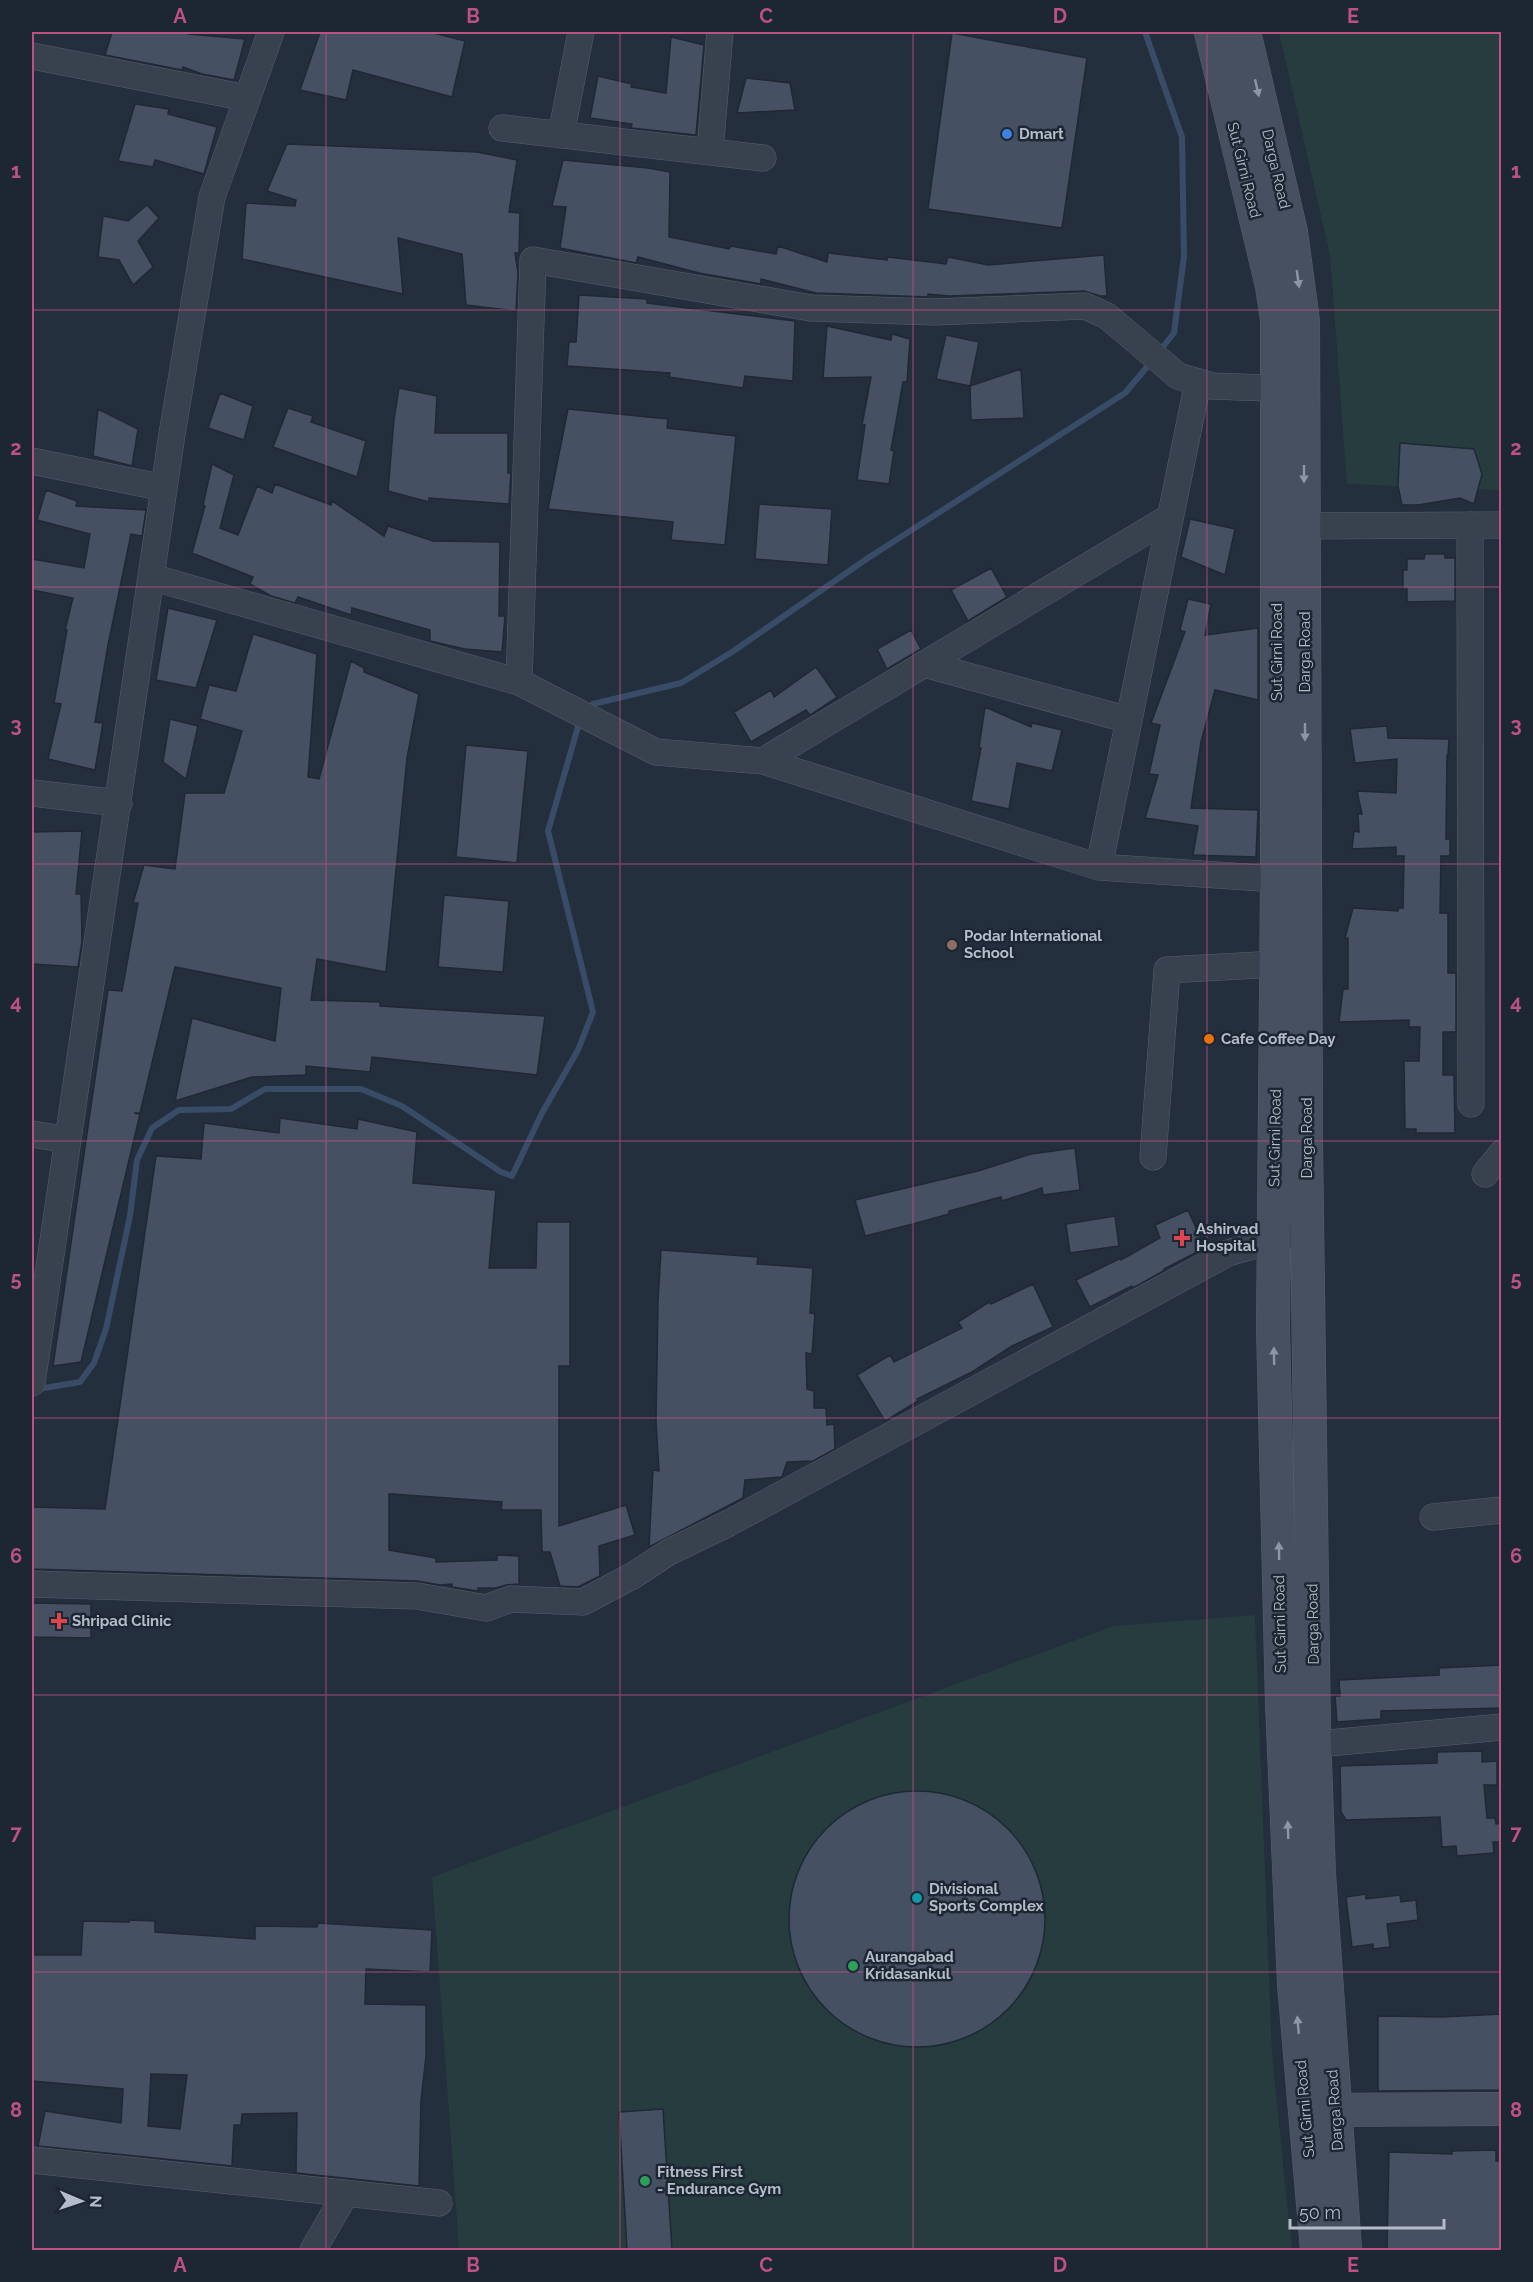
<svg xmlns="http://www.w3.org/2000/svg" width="1533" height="2282" viewBox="0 0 1533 2282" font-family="Raleway,sans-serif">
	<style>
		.green { fill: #263c3f }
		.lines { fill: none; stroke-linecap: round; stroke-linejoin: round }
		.stream { stroke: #394c67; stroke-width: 6 }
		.building { fill: #455162; stroke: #1f2835; stroke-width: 1.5; fill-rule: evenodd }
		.street-casing { stroke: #565f6c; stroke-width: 27 }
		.secondary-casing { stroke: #565f6c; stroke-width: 34 }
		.street { stroke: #38414e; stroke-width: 26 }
		.secondary { stroke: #465061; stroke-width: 33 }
		.oneway { fill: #8e96a5 }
		.grid { fill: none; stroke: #bd5182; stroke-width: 1.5; stroke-opacity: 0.55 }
		.shop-dot { fill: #3f7fe0; stroke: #1d2633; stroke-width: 2 }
		.education-dot { fill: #8d6e63; stroke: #1d2633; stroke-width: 2 }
		.food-dot { fill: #e8710a; stroke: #1d2633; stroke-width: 2 }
		.health-dot { fill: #e0444e; stroke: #1d2633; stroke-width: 2 }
		.culture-dot { fill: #0f9aa8; stroke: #1d2633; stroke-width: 2 }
		.leisure-dot { fill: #2e9e5b; stroke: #1d2633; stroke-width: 2 }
		.labels { text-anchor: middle; stroke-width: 5; stroke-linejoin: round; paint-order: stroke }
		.poi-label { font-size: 15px; font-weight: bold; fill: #b4bcc9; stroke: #1d2633; text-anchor: start }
		.street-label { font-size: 15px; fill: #b4bcc9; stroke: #1d2633 }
		.neatline { fill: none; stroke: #bd5182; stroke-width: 2 }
		.grid-label { font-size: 20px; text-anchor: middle; font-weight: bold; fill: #bd5182 }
	</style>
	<rect width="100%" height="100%" fill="#242f3e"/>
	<path class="green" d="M1279 32H1501V490L1347 484 1330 255Z
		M1255 1615 1272 2054 1292 2250H459L432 1877 1114 1626Z"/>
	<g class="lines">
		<path class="stream" d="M1145 32 1182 137 1184 256 1174 333 1158 353
			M587 710 593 704 681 683 732 652 868 558 1125 393 1152 361
			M38 1389 80 1382 94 1363 106 1329 130 1216 137 1160 152 1128 179 1110 231 1109 265 1089H361L402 1106 501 1172 512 1176 542 1113 578 1050 593 1012 548 831 580 720"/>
	</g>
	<path class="building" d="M112 32H190L189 34 245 39 234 80 202 74 183 67 182 70 105 55Z
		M320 32H430L465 41 452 97 353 70 346 100 300 90Z
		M952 33 1087 58 1062 228 928 209Z
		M671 37 704 45 696 135 631 128 632 124 590 118 598 76 632 84 631 87 666 93Z
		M746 78 790 83 795 110 737 113Z
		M135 104 169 109 168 114 217 127 204 174 155 160 153 167 118 161Z
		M287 144 477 152 517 160 509 212 520 213 519 253H515L518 273 516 311 466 305 462 254 398 238 403 294 242 259 246 203 295 206 296 200 267 191Z
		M563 160 648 168 670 172 669 237 729 249 731 246 776 254 778 246 827 262 828 253 887 260 888 257 946 264 948 257 988 265 1104 255 1107 296H1100L1084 291 949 296 928 294V297L816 293 761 279V284L699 273 638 257 636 263 560 248 566 207 552 206Z
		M147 205 159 218 138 241 153 267 133 285 119 260 98 257 103 216 128 221Z
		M579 295 647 299V303L795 321 793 381 745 376 743 388 669 377 670 373 567 366 569 342H576Z
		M827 326 891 340 892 334 910 339 907 382H903L891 450 894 451 889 484 857 480 865 425H862L871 377 823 378Z
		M946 335 979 342 970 386 936 379Z
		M1021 369 1024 418 971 420 970 386Z
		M399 388 437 396 435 433H508V473H511L509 504 429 498V502L388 491 394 419Z
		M220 393 253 406 244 440 208 428Z
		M288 408 313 416 311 422 366 441 357 477 273 447Z
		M98 409 138 429 132 466 93 456Z
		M568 409 668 419 667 428 736 436 725 545 671 540 673 522 548 509Z
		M1400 443 1474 449 1482 474 1474 504 1460 498 1418 505H1402L1398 486Z
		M212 464 234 475 220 528 238 535 257 486 272 493 275 484 331 505 332 501 384 536 388 526 433 541 500 542 499 616H505L502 652 465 649 430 641V630L352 608 351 615 298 597 295 603 271 596 250 584 253 577 192 553 205 506 203 505Z
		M46 490 77 501 76 506 146 510 142 536 131 534 108 645 95 722 103 723 95 770 48 759 61 704 54 703 67 630H65L73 598 32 590V559L84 568 90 534 37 520Z
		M759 504 832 509 828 565 755 559Z
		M1190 519 1235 529 1225 575 1181 557Z
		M1425 554H1445V558H1455V601L1407 602V589H1403V570H1407V559H1424Z
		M991 568 1007 597 968 621 951 590Z
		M1188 599 1211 604 1205 635 1258 628V700L1215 690 1201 742 1191 808 1258 810 1256 857 1193 855 1198 826 1145 818 1158 775 1149 774 1160 725 1151 723 1185 632 1180 630Z
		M168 608 217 620 196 688 156 680Z
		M911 630 921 649 887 669 877 649Z
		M253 634 317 654 308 777 319 779 351 661 364 668V672L419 694 407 758 386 972 317 959 311 1000 380 1002V1006L545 1016 537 1075 372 1057 370 1072 306 1066V1075L252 1077 175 1101 192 1018 275 1041 281 988 175 967 140 1113H134L140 1114 81 1362 53 1366 108 990 122 991 138 903H133L144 865 175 869 185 793H224L242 731 200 719 209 685 236 691Z
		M816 667 837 697 810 715 806 710 751 742 734 712 771 690 774 697Z
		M985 707 1031 727 1032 723 1062 730 1052 771 1017 763 1009 809 971 801 981 748H979Z
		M170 719 198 726 186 779 163 762Z
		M1387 726 1388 738 1449 739 1448 755H1447L1446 839H1450V856H1441L1440 913H1448V973H1456V1032H1443V1075H1454L1455 1133H1416V1129H1405L1404 1061H1419L1420 1027H1409V1020L1339 1022 1343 989H1348V938H1345L1353 908 1398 911V908H1403L1404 856H1396V847L1352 849 1354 831 1359 832 1358 814H1362L1357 791 1396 793 1397 759 1355 763 1350 729Z
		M466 745 528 751 517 863 456 857Z
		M82 831 76 894H81L82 941 78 967 32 964V832Z
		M444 895 509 901 503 972 438 967Z
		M280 1118 357 1129 358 1119 417 1132 413 1183 496 1190 489 1268H536L537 1222H570V1366H559V1526L626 1505 635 1535 599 1546 600 1576 578 1587 560 1586 550 1552H542L541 1510H501L502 1502 392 1494H389V1550L436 1558V1562L497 1560V1555L519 1556V1584L506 1585 496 1588H478V1591L452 1587V1584L440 1585 417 1581 32 1569V1507L105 1509 156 1156 201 1159 204 1123 279 1133Z
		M1075 1148 1080 1190 1043 1195 1042 1188 1002 1201 1001 1197 949 1211V1214L913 1224 865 1236 855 1200 978 1171 1031 1154Z
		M1188 1210 1205 1248 1164 1269 1165 1270 1133 1288 1132 1286 1090 1307 1076 1280 1121 1258V1260L1160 1238 1155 1225Z
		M1115 1216 1119 1246 1070 1253 1066 1224Z
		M661 1250 758 1257 757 1264 813 1268 810 1313 815 1314 812 1354 806 1353 807 1389 814 1391V1408H826L827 1425 834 1424 835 1449 813 1461 787 1462 782 1477 745 1480 743 1498 649 1547 653 1470 659 1471 656 1422 658 1301Z
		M1033 1284 1053 1327 1012 1346 972 1372 917 1399 918 1401 885 1421 857 1375 890 1355 894 1362 962 1328 958 1322 989 1302 991 1304Z
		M32 1603 91 1604V1638L32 1637Z
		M1502 1665V1708L1381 1711V1719L1337 1722 1335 1696H1340L1339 1680 1439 1675V1668Z
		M1482 1751V1762L1497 1761V1785H1484L1487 1818H1495L1496 1824 1502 1823V1842H1493L1494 1853 1457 1856 1456 1846 1442 1847 1440 1817 1346 1820 1341 1812 1340 1766 1437 1763V1752Z
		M789 1919a128 128 0 1 1 256 0a128 128 0 1 1-256 0Z
		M1366 1894V1899L1400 1895 1401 1902 1416 1900 1418 1920 1387 1924 1390 1947 1373 1949V1944L1352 1947 1346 1897Z
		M129 1920 155 1921V1932L255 1939V1926L317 1927 318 1923 432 1930 430 1972 366 1969 365 2004 426 2005V2056L421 2101 419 2186 296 2173 297 2113 242 2114 241 2125H234L232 2166 38 2146 45 2111 121 2123 123 2089 32 2081V1955H81L83 1921 129 1922ZM151 2074 187 2075 180 2129 148 2126Z
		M1502 2014V2090L1378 2091V2016L1442 2017Z
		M663 2109 672 2250H627L619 2112Z
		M1496 2150V2161H1502V2250H1387L1389 2152 1452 2154V2151Z"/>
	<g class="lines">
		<g class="street-casing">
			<path id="street" d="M32 56 247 98
				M502 128 763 158
				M561 135 581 32
				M710 151 720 32
				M32 461 164 488
				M1470 525 1471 1104
				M1286 526 1502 525
				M151 577 519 682 656 752 763 761 1099 867 1277 879
				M924 664 1129 720
				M519 682 533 260 811 308 935 312 1085 306 1107 316 1178 376 1212 386 1295 389
				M763 761 1170 517
				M32 793 119 803
				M1099 867 1198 382
				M32 1134 68 1140
				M1153 1157 1167 970 1276 964
				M1485 1174 1502 1153
				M32 1383 172 434 212 197 271 32
				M1433 1517 1502 1510
				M32 1584 417 1596 486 1608 511 1599 583 1602 634 1575 669 1552 729 1523 1228 1253 1291 1235
				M1296 1746 1502 1727
				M32 2160 439 2203
				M313 2250 346 2193"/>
		</g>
		<g class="secondary-casing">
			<path id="secondary" d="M1211 32 1272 286 1277 320V879L1273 1328 1282 1703 1294 1984 1317 2250
				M1244 32 1291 232 1303 321 1306 1142 1314 1733 1319 1874 1345 2250
				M1313 2110 1502 2109"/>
		</g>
		<use href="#street" class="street"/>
		<use href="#secondary" class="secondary"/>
	</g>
	<defs><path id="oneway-solid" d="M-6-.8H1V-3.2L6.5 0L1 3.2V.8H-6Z" transform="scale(1.5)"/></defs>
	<g class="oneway">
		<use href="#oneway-solid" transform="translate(1257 88) rotate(77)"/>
		<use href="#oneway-solid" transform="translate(1298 279) rotate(82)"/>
		<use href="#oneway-solid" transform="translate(1304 474) rotate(90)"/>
		<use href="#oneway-solid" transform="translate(1305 732) rotate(90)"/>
		<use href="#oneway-solid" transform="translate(1274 1356) rotate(-91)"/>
		<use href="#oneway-solid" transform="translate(1279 1551) rotate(-91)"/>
		<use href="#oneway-solid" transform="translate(1288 1830) rotate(-92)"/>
		<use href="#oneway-solid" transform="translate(1298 2025) rotate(-95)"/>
	</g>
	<path class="grid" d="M326 32V2250M620 32V2250M913 32V2250M1207 32V2250M32 310H1502M32 587H1502M32 864H1502M32 1141H1502M32 1418H1502M32 1695H1502M32 1972H1502"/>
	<circle class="shop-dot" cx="1007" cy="134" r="6"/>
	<circle class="education-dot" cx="952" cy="945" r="6"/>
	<circle class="food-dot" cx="1209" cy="1039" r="6"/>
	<g class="health-dot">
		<path d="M1179 1229h6v6h6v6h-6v6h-6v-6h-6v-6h6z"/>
		<path d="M56 1612h6v6h6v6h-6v6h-6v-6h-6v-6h6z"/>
	</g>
	<circle class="culture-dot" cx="917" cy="1898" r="6"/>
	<g class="leisure-dot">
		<circle cx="853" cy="1966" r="6"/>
		<circle cx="645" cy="2181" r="6"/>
	</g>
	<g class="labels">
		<g class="poi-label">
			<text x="1019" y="139">Dmart</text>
			<text x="964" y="941">Podar International<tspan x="964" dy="17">School</tspan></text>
			<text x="1221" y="1044">Cafe Coffee Day</text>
			<text x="1196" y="1234">Ashirvad<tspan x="1196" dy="17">Hospital</tspan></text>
			<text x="72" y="1626">Shripad Clinic</text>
			<text x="929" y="1894">Divisional<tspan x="929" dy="17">Sports Complex</tspan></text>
			<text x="865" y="1962">Aurangabad<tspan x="865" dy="17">Kridasankul</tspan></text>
			<text x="657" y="2177">Fitness First<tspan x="657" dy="17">- Endurance Gym</tspan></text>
		</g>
		<g class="street-label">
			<text transform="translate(1276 169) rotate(77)" y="5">Darga Road</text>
			<text transform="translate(1244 170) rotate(76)" y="5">Sut Girni Road</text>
			<text transform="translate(1277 652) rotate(-90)" y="5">Sut Girni Road</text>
			<text transform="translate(1305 652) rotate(-90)" y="5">Darga Road</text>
			<text transform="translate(1275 1138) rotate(-89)" y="5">Sut Girni Road</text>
			<text transform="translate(1307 1138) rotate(-90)" y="5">Darga Road</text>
			<text transform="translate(1280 1624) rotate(-91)" y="5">Sut Girni Road</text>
			<text transform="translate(1313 1624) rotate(-91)" y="5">Darga Road</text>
			<text transform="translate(1305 2109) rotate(-95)" y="5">Sut Girni Road</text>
			<text transform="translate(1335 2110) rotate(-94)" y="5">Darga Road</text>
		</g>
	</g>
	<rect width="1533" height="2282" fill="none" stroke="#1d2633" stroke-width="66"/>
	<g transform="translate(81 2201) rotate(92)" stroke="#1d2633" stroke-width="4.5" paint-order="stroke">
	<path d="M0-4.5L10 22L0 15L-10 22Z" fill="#b4bcc9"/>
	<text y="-9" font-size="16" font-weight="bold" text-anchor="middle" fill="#b4bcc9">N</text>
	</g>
	<path d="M1290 2219v9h154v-9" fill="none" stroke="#b4bcc9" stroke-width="3"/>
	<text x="1299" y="2219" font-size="18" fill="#b4bcc9" stroke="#1d2633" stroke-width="4.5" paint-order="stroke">50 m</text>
	<rect x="33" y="33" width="1467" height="2216" class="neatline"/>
	<g class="grid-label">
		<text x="180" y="23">A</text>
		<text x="473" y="23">B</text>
		<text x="766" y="23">C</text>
		<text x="1060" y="23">D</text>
		<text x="1353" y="23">E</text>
		<text x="16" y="178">1</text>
		<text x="1516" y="178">1</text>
		<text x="16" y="455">2</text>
		<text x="1516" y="455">2</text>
		<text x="16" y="732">3</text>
		<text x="1516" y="732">3</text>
		<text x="16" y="1009">4</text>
		<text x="1516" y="1009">4</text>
		<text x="16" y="1286">5</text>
		<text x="1516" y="1286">5</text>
		<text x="16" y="1563">6</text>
		<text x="1516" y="1563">6</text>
		<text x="16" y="1840">7</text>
		<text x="1516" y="1840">7</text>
		<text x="16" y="2117">8</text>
		<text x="1516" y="2117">8</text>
		<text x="180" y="2272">A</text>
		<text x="473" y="2272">B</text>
		<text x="766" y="2272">C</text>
		<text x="1060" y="2272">D</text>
		<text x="1353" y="2272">E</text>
	</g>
</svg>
